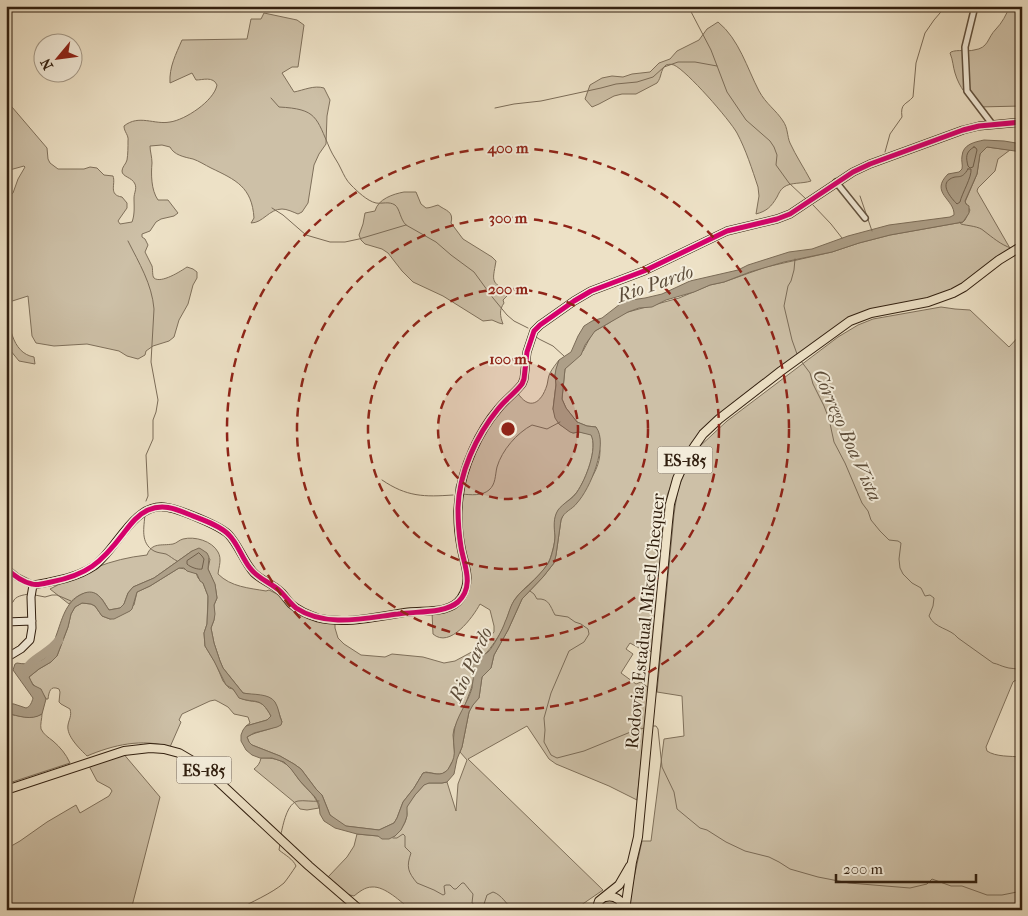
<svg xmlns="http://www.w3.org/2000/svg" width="1028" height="916" viewBox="0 0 1028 916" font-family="'IM FELL French Canon',serif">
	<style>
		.green { fill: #cdc0a7; stroke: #7f705b }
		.water { fill: #ad9f88; stroke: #7b6c58 }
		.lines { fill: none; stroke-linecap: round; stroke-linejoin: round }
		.shore { stroke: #6f5f4c; stroke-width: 1 }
		.stream { stroke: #7b6c58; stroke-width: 1 }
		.river { stroke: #ad9f88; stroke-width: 9 }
		.street-casing { stroke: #60503d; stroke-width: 8 }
		.secondary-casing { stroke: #311f0f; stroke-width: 9 }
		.primary-casing { stroke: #311f0f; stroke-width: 10 }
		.street { stroke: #f3ecda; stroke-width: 5 }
		.secondary { stroke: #f3ecda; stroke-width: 7 }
		.primary { stroke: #ede1c6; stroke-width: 8 }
		.cycleway-casing { stroke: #f3ecda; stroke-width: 8 }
		.cycleway { stroke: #d6006c; stroke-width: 5 }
		.ring { fill: none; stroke: #8f2418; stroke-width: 2.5; stroke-dasharray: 9 6 }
		.labels { text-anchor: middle; stroke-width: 4; stroke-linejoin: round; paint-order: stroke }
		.shield { fill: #f3ecda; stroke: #6b5c4c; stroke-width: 1 }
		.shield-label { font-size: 16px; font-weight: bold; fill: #311f0f }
		.street-label { font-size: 18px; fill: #311f0f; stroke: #f3ecda }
		.water-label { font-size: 19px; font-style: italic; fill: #5c4c39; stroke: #f3ecda }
		.centre { fill: #8f2418; stroke: #f3ecda; stroke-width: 2.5 }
		.ring-label { font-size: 15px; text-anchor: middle; font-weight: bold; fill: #8f2418; stroke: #f3ecda; stroke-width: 4; stroke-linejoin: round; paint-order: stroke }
	</style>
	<rect width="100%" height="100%" fill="#ede1c6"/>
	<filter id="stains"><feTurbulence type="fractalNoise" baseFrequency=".004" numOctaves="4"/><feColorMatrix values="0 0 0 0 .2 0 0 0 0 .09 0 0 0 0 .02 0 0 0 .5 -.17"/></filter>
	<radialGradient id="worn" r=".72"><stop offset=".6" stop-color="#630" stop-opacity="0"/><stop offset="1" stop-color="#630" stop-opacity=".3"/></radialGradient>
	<path class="green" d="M1010 6H1022V106L978 107C968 98 959 87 955 73 953 67 953 60 950 53L951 52C958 49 967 52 974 50 989 48 987 38 996 29 1002 23 1006 15 1010 6Z
		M264 13 297 20 304 25 298 67H292L282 73 294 92C304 90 314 85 324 88L330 100 327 116 326 144 319 154 314 165 308 203 302 212 298 214C293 212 287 209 282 209 269 209 263 223 251 223L254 218C252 187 236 180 211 168 205 165 199 161 193 159 184 157 174 155 170 147L162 145 150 146C150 151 152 157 152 163 151 174 151 190 158 200H168L178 213 174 216 161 219 156 222 150 231 142 234V237L145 239 148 245 145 252C147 257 150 261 152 266 153 269 152 276 154 278 161 284 181 271 187 267L193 269 197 272V278L193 285 188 304 179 320 174 337 169 341 153 346 146 351 145 355 138 359 127 356 119 351 87 344 54 346 36 343 32 336 28 296 6 303C9 323 11 353 34 357L35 364 19 361 6 345V199L13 193 18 179 25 167 24 166 6 171V100L47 148 48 159 50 163 58 169H84L90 167 97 168 104 175 113 176C116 184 108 195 122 197L127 203V208L120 218 118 221 120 224 132 222C135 214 134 206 134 198 134 193 137 189 135 184 132 177 122 177 122 171 122 167 126 164 127 160 128 154 128 147 128 141 129 135 124 132 124 126 139 114 154 125 170 122 185 120 214 101 217 85 213 76 203 80 196 80L192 73 170 83C169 67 176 54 182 40L247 39 251 19H261Z
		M718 22C739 39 747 68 759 91 766 104 776 110 783 121 788 128 787 136 790 143 796 156 804 168 811 181 802 184 791 182 784 187 780 190 779 193 777 197 771 207 767 211 756 214L759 196 758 187C752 169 746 150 737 133 729 119 687 71 674 65 670 64 670 64 666 65 660 70 662 77 657 83L636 94H622L614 96 599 104 592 107 585 99 590 85 602 78 612 76 623 77 632 74 650 72 659 63 670 59 677 51 699 40 707 29Z
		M987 147 1010 150 998 159 995 171 978 188 977 191 1011 250 953 293 863 315 712 423 681 462 668 493 665 505 661 548 659 595 653 653 641 645 639 648 630 643 626 649 633 654 621 673 636 684 641 682 649 688 637 800 609 786 556 764 549 759 527 726 468 759 603 890 574 910H411C401 902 385 886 372 887 365 887 359 892 354 896L346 894 328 877 347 857 354 846 357 834 378 836H395C401 829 406 824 407 814 407 812 406 808 407 806 410 800 421 788 426 783H442L447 782 456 811 458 784 467 760 460 752 462 747 469 712 472 705 479 698 482 677 491 668 494 655 508 630 522 599 543 577 554 563 556 555 561 520 563 515C576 495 600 477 600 451 599 443 597 435 596 427L587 426 577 422 566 408 562 399 565 369 583 351 592 334 595 331 609 323 620 315 628 312 679 298 710 285 724 282 766 267 832 252 859 243 890 235 963 222 965 220 970 210 965 202 977 174 980 154Z
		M404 192H416L421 204 426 208C430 208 434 206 438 205 446 211 454 211 451 223L463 239 492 257 496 261C492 284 491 280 509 294L503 300 504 303C499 310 500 316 503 324L499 323 492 320 483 321 443 296 413 282 402 271 388 253 382 249 365 244 361 240 359 235 363 224 365 213 375 211C378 199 393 194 404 192Z
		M941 307 955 309 970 310 1009 347 1022 333V682L1018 680 1014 681 1013 682 986 747 987 751C996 757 1010 756 1022 757V910H628L632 887 642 841H651L664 739 684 736 682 696 657 692 674 514 678 488 686 470 699 447 727 421 838 337 858 325 873 319Z
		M559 360 555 375 556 384 553 409 559 424 573 433 579 432 591 434C598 449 586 479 577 492 572 499 563 503 558 511 553 519 555 528 555 537 555 543 552 553 550 559 543 576 525 585 515 599 510 607 508 616 505 624 497 642 484 656 471 670L474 676 472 686 464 708 458 720 454 729 453 735 455 758 452 762 448 770 442 774H437L426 772 423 773 414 788 403 802 397 818 394 823 379 830 345 826 336 820 330 815 322 795 316 789 301 769 294 764 280 756 252 745 249 742 247 737C258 730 273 731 282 722 272 691 272 700 243 693L223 668 220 661 214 643 211 628 214 620V605L217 598 215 585 208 569 210 559 192 551 154 578 133 587 128 593 124 604 120 608 109 610C106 606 103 599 99 596 90 588 76 595 69 604L50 589C83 572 109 559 147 555 152 542 161 546 173 544 177 543 179 540 183 539 195 536 212 541 218 552 222 559 219 566 218 574 231 587 249 588 266 591L269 590 279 595 298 611 335 620V628L338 638 344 644 361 655 385 657 392 654 423 657 444 663 455 661 481 647 494 632V626L490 610 480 604C473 617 450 649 433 634L432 612 445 607 455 600 461 592 465 580 458 546 454 511 455 501 456 487 472 442 481 427 517 392C529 411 541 404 547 385 548 381 548 377 550 373 552 369 556 364 559 360Z
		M179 568C185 568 190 572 196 573L198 578 203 583 208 596 207 624 204 633 205 646 216 664 223 681 229 688 233 689 240 698C257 705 260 696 271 716L267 720 246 726 250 723 248 717 234 714 228 707 219 702 215 700 210 701 182 714 179 720 181 722 170 747C142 738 113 745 87 756 80 749 66 736 68 725 69 719 72 716 70 709L61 704 59 702 60 692 59 689C50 685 49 692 48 699H46C42 690 32 687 29 677L39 669 51 662 57 656 68 627 71 614 75 607 82 603 91 604 95 606 102 616 110 619 114 618 134 605 137 592 150 586Z
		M6 713C18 716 31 720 42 714 42 718 40 725 41 729 44 735 48 737 53 741 60 747 66 754 70 763L6 784Z
		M122 752 160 797 131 910H6V849L20 841 47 822 76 805 80 813 109 796 112 791 110 788 97 781 88 764Z
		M261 758C269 758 277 758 284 763 292 767 295 775 300 781 307 790 317 796 319 808L307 810 300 809 294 802 254 769C258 766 260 763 261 758Z"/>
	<path class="water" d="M984 140 1004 141 1022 144V152L987 147 980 154 977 174 965 201 966 204 969 206V213L963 222 890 235 859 243 832 252 784 262 750 272 724 282 710 285 694 292 666 300 652 307 639 308 628 312 595 331 585 345 581 355 565 369 562 399 566 408 577 422 587 426 596 427C609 444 590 489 577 503 572 510 564 511 561 520L556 555 554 563 543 577 522 599 508 630 494 655 491 668 482 677 479 698 473 705 469 712 462 747 457 759 454 774 447 782 442 783H429L424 785 415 795 407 807V816L405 822 401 830 395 836 389 839H382L378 836 357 834 335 828 324 821 320 814 319 804 315 797 300 781 291 769 284 762 272 758H260L252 755 246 750 241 741V735L243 730 246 726 267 720 271 716C260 696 256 704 239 698L233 689 226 685 214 661 205 646 204 633 207 624 208 602V596L203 583 200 581 197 574 187 571 184 568H179L150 586 137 592 132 609 130 611 114 619H110L102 616 95 606 91 604 82 603 75 607 71 614 68 627 57 656 51 662 39 669 29 677 33 685 41 689 46 699 42 714C31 721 19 716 6 713V703L14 704 26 708C30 707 32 702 33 698L13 670 15 664 17 663C28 665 40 664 49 654 53 649 54 642 56 636 62 620 65 602 82 594 97 587 102 600 109 610L120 608 124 604 128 593 133 587 154 578 192 551 199 548 201 549 207 553 209 557 208 569 215 584 217 598 214 605 215 614 214 620 211 628 214 643 220 661 223 668 243 693C253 695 269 693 275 702 279 708 279 716 282 722L281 725 277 727 254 733 247 737 249 742 252 745 280 756 294 764 301 769 316 789 322 795 330 815 346 826 379 830 394 823 397 818 403 802 414 788 423 773C430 771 438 777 445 772 448 770 448 769 450 766 458 753 452 747 454 733 455 718 468 703 472 688 472 684 474 679 473 676 473 672 470 671 471 666 475 655 482 657 488 652 493 647 503 629 505 622 509 614 510 605 516 598 519 593 525 589 529 585 536 578 544 570 549 562 552 555 555 543 555 536 554 527 553 518 558 510 563 503 573 499 577 492 586 479 598 448 591 435L579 432 573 433 570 432 559 424 555 418 553 409 556 385 555 375 556 369 559 360 571 352 578 336 584 326 592 321 602 318 624 301 645 298 662 294 690 281 738 270 748 265 789 252 812 249 848 236 889 225 950 217 954 215C955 199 929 193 948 174L959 172 962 169C963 165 961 161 962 156 963 144 975 142 984 140Z"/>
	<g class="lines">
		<path class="shore" d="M974 147 976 148 977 150 973 167 970 168 968 166C966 158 965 152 974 147Z
			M968 169H971C972 177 962 193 960 202L957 204C951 198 940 185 950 179 958 174 961 181 968 169Z
			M199 553 202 556 204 559 202 569C198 570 190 567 187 564V561Z"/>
		<path class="stream" d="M688 6 711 50 727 92 746 120 770 141 774 147 777 155 776 165 789 183 806 199
			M271 98 279 107C317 109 316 117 330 149 333 156 338 162 341 169 344 175 346 180 351 185 357 191 367 201 376 203 382 204 389 201 395 205 400 209 400 219 406 225L436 242 451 255 474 272 493 298 507 315 514 321 528 328
			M495 108 514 104 541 101 601 88 616 84 637 82 653 77 664 67 678 62H695L717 66
			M885 152 890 134 902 117C900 103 906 105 913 97L916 63 925 33 934 20 946 6
			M860 196 872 231
			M813 205 831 224 842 238
			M272 208 283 215 306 235 330 242H345L359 239 406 225
			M960 222 961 224C968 226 979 226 984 231 992 237 1001 245 1011 248
			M128 241C139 263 152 284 154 309L151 362 158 400 156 412 153 420V439L146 455 148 496 146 501
			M1017 254 1022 260
			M795 259 794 270 791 281 788 286 784 306 792 340 797 354
			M535 336 539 339 553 346 564 356
			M801 361 810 373 813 384 824 406 829 419 834 442 845 463 862 503 868 511 871 520 880 531 889 540 898 541 901 543 899 559 900 568 903 574 912 583 921 588 925 596 930 595 934 598 933 606 929 616C935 629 950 628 958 638L993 663C998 664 1001 666 1005 667 1010 669 1016 668 1022 670
			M382 480C407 497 424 497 453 495
			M462 494C471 495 482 496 489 490 496 484 495 475 497 467 502 450 517 433 532 425L547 429 560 422
			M145 514C144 528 140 543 154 551 158 553 162 553 166 554 170 556 173 559 177 561
			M530 591 534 594 537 599C549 598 550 606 555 615L568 617 575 622 581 624 588 629 589 634 584 642 569 651 551 693 544 718 545 730 544 742 551 755 557 758 584 751 633 731 644 728
			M35 595 45 597 52 595H57L71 601
			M6 605 13 602C15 596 23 595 29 594
			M653 726H656L658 729 662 767 674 792 677 809 700 828 707 830 726 842 745 851 769 857 779 862 790 869 818 877 849 883 910 888 927 884 932 879 951 886H962L987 895H1002L1022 891
			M281 834C283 825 287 803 298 801 304 800 312 802 319 801
			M393 838H397L403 834 405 836V847L411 853C406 867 408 872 417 883L434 890 443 895 445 894 444 886 446 885H450L454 889H456L462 883H464L473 894 472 903 478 907H481L484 904 487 895 493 892C502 895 506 904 513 910
			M237 910C251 902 271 894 284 883 288 878 292 872 296 866 293 859 285 855 279 850L280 844"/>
		<path class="river" d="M24 674C29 658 50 654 59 640"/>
		<g class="street-casing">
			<path id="street" d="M975 6 965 47 967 91 992 124
				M836 182 865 218
				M6 568 17 577 33 585"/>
		</g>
		<g class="secondary-casing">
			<path id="secondary" d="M6 622 32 621
				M6 658 21 649 30 640 32 628 31 597 33 585C55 581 76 578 94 566 116 550 133 504 164 507 177 508 221 526 229 535 239 546 244 562 254 573 262 581 274 584 282 593 285 596 288 601 291 604 299 611 309 615 318 618 347 625 379 616 408 612 426 610 450 614 461 598 473 579 464 565 461 547 458 531 457 513 459 498 462 468 479 431 498 409 505 400 515 393 522 384L524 379 527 352 534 331 540 325 574 301 591 291 644 271 727 231 777 219 790 214 853 172 870 164 963 130 979 126 1022 122"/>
		</g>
		<g class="primary-casing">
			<path id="primary" d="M6 790 124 751 150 748 164 749 179 753 196 763 220 783 309 866 360 910
				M605 897C614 895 621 899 624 908
				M596 910 599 901 619 885 630 866
				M625 910 632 862 638 837 668 522 670 504 677 479 686 459 696 444 703 434 719 419 781 371 850 321 871 313 928 302 953 293 964 287 999 260 1022 246"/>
		</g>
		<use href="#street" class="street"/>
		<use href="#secondary" class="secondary"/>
		<use href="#primary" class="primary"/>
		<g class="cycleway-casing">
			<path id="cycleway" d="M6 568C13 575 23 582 32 584 37 586 46 583 51 582 87 575 101 563 123 534 130 525 137 515 148 510 162 504 174 508 188 514 200 519 220 525 229 535 238 544 242 558 250 568 258 579 270 582 280 591 286 597 290 603 296 608 326 628 365 618 398 614 416 611 444 614 458 602 475 586 464 565 461 547 459 535 458 521 458 508 459 473 476 436 498 409 505 400 515 393 522 384L524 379 527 352 534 331 540 325 574 301 591 291 644 271 727 231 777 219 790 214 853 172 870 164 963 130 979 126 1022 122"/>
		</g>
		<use href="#cycleway" class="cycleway"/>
	</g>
	<circle cx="508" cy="429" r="70" fill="#8f2418" fill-opacity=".12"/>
	<g class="ring">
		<circle cx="508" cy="429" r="70"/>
		<circle cx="508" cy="429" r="140"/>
		<circle cx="508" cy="429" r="211"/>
		<circle cx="508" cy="429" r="281"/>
	</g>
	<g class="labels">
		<g class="shield">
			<rect x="657.5" y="446.5" width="55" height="27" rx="4"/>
			<rect x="176.5" y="756.5" width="55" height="27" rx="4"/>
		</g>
		<g class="shield-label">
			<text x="685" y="466">ES-185</text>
			<text x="204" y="776">ES-185</text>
		</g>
		<g class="street-label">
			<text transform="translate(645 621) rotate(-84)" y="6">Rodovia Estadual Mikell Chequer</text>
		</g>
		<g class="water-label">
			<text transform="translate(655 283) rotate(-19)" y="7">Rio Pardo</text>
			<text transform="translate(848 435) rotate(66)" y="7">Córrego Boa Vista</text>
			<text transform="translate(470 664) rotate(-66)" y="7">Rio Pardo</text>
		</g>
	</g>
	<circle cx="508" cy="429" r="8" class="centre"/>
	<g class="ring-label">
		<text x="508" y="153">400 m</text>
		<text x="508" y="223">300 m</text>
		<text x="508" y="294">200 m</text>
		<text x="508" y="364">100 m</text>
	</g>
	<rect width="1028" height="916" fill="none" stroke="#ede1c6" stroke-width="25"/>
	<rect x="8" y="8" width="1013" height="901" fill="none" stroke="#311f0f" stroke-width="2.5"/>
	<rect x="12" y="12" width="1003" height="891" fill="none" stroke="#311f0f"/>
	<g transform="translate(58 58) rotate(241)"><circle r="24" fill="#f3ecda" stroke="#a59a89"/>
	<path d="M0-4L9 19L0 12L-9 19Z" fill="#8f2418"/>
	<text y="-8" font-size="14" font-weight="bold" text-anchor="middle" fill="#311f0f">N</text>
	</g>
	<path d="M836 874v8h140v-8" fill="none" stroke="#311f0f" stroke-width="2.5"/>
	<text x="843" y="874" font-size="15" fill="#311f0f" stroke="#f3ecda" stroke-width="4" paint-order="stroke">200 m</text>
	<rect width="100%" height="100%" filter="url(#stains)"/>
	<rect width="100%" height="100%" fill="url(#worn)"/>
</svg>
